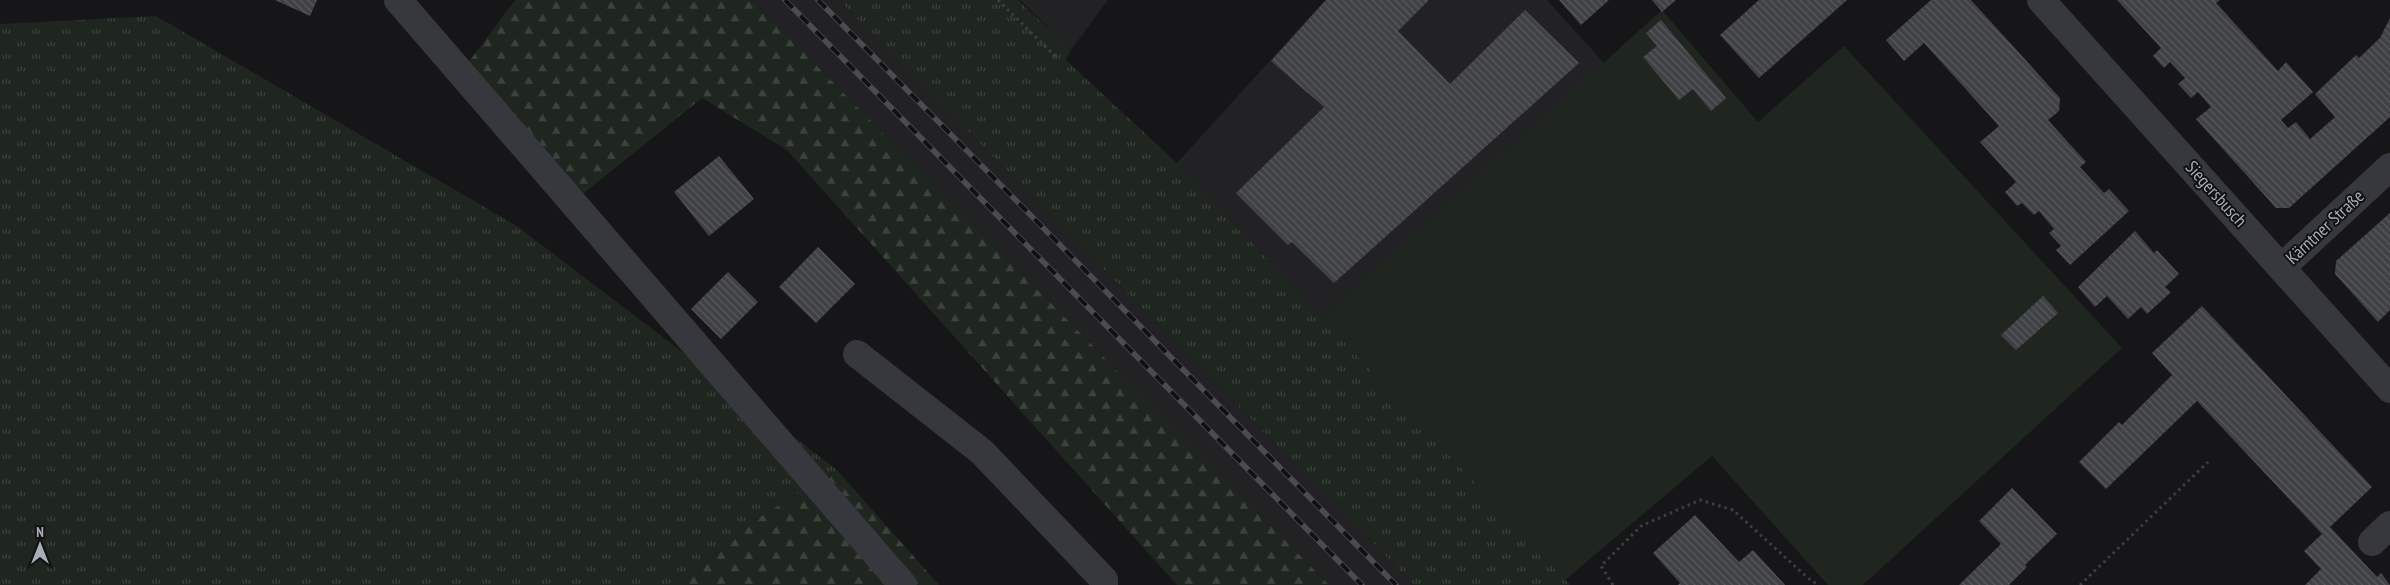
<svg xmlns="http://www.w3.org/2000/svg" width="2390" height="585" viewBox="0 0 2390 585" font-family="'PT Sans Narrow',sans-serif">
	<style>
		.built { fill: #222225 }
		.grass { fill: url(#grass-tufts) }
		.forest { fill: url(#forest-firs) }
		.green { fill: #1e261f }
		.building { fill: url(#building-back-hatch) }
		.lines { fill: none; stroke-linecap: round; stroke-linejoin: round }
		.path { stroke: #3d3f44; stroke-width: 3; stroke-dasharray: 2.5 4; stroke-linecap: butt }
		.minor { stroke: #37383d; stroke-width: 28 }
		.rail-casing { stroke: #4a4c52; stroke-width: 5.5 }
		.rail { stroke: #111113; stroke-width: 4; stroke-dasharray: 11; stroke-linecap: butt }
		.labels { text-anchor: middle; stroke-width: 4; stroke-linejoin: round; paint-order: stroke }
		.street-label { font-size: 18px; fill: #a8adb8; stroke: #111113 }
	</style>
	<defs>
		<pattern id="grass-tufts" width="24" height="20" patternUnits="userSpaceOnUse" patternTransform="scale(1.25)"><rect width="24" height="20" fill="#1e261f"/><path d="M3 7l-1-3M5 7V3M7 7l1-3M15 17l-1-3M17 17v-4M19 17l1-3" fill="none" stroke="#3c433d"/></pattern>
		<pattern id="forest-firs" width="22" height="20" patternUnits="userSpaceOnUse" patternTransform="scale(1.25)"><rect width="22" height="20" fill="#1e261f"/><path d="M5 1l3.5 6h-7zM16 11l3.5 6h-7z" fill="#3c433d"/></pattern>
		<pattern id="building-back-hatch" width="6" height="6" patternUnits="userSpaceOnUse" patternTransform="scale(1.25)"><rect width="6" height="6" fill="#404145"/><path d="M-1 5l2 2M0 0l6 6M5-1l2 2" fill="none" stroke="#595a5e"/></pattern>
	</defs>
	<rect width="100%" height="100%" fill="#161618"/>
	<path class="built" d="M752 0H839L1414 585H1329Z
		M1020 0H1108L1071 50Z
		M1325 0H1547L1604 63 1321 317 1177 163Z"/>
	<path class="grass" d="M839 0H1018L1071 50 1066 60 1177 163 1435 438 1570 585H1414Z
		M156 16 517 226 837 470 752 522 681 585H0V24Z"/>
	<path class="forest" d="M515 0H752L1329 585H1177L787 150 702 98 574 201 468 63Z
		M837 470 939 585H681L752 522Z"/>
	<path class="green" d="M1662 10 1758 122 1844 46 2122 348 1863 585H1828L1712 456 1565 580 1321 317Z"/>
	<path class="building" d="M275 0H317L310 16Z
		M1326 0H1429L1398 31 1450 84 1525 10 1579 63 1334 283 1292 242 1288 245 1236 193 1324 107 1271 61Z
		M1559 0H1609L1581 25Z
		M1652 0H1676L1662 12Z
		M1759 0H1847L1759 78 1720 35Z
		M1931 0H1971L2060 98 2059 111 2048 120 2086 162 2080 167 2104 193 2109 189 2129 211 2070 265 2056 250 2061 246 2049 233 2054 229 2039 211 2034 215 2022 203 2017 206 2005 192 2016 182 1980 142 1999 126 1924 43 1904 61 1886 40Z
		M2117 0H2220L2216 3 2278 71 2286 62 2313 92 2281 120 2288 128 2296 122 2310 139 2335 117 2315 94 2356 55 2359 58 2380 38 2390 18V117L2289 208H2276L2196 119 2211 107 2198 92 2191 98 2178 84 2185 78 2170 62 2164 68 2153 56 2161 48Z
		M1661 20 1726 98 1711 111 1693 89 1679 100 1643 57 1657 46 1646 33Z
		M719 156 754 199 709 236 674 192Z
		M2390 213V310L2378 322 2335 274 2336 261Z
		M2135 231 2154 253 2157 250 2179 274 2165 287 2171 292 2147 314 2141 307 2128 319 2107 296 2095 307 2078 287Z
		M818 247 855 284 816 323 779 287Z
		M728 272 758 302 721 339 691 309Z
		M2043 296 2058 313 2016 350 2001 335Z
		M2202 306 2372 487 2330 527 2377 577 2381 573 2390 585H2305L2321 569 2304 551 2322 534 2197 401 2106 489 2079 462 2119 422 2122 425 2172 375 2152 353Z
		M2012 488 2057 534 2025 565 2027 567 2009 585H1959L2001 544 1979 521Z
		M1695 515 1739 562 1753 550 1785 585H1678L1680 583 1653 553Z"/>
	<g class="lines">
		<path class="path" d="M998 0 1056 57
			M1613 585 1601 566 1641 526 1700 500 1733 510 1808 578 1818 585
			M2080 585 2208 462"/>
		<path class="minor" d="M398 0 903 585
			M2041 0 2390 389
			M2282 267 2390 167
			M857 354 982 452 1104 580V585
			M2372 542 2390 525"/>
		<g class="rail-casing">
			<path id="rail" d="M785 0 1362 585
				M818 0 1396 585"/>
		</g>
		<use href="#rail" class="rail"/>
	</g>
	<g class="labels">
		<g class="street-label">
			<text transform="translate(2216 194) rotate(48)" y="6">Siegersbusch</text>
			<text transform="translate(2325 227) rotate(-43)" y="6">Kärntner Straße</text>
		</g>
	</g>
	<g transform="translate(40 545)" stroke="#111113" stroke-width="4" paint-order="stroke">
	<path d="M0-4L9 19L0 12L-9 19Z" fill="#a8adb8"/>
	<text y="-8" font-size="14" font-weight="bold" text-anchor="middle" fill="#a8adb8">N</text>
	</g>
</svg>
